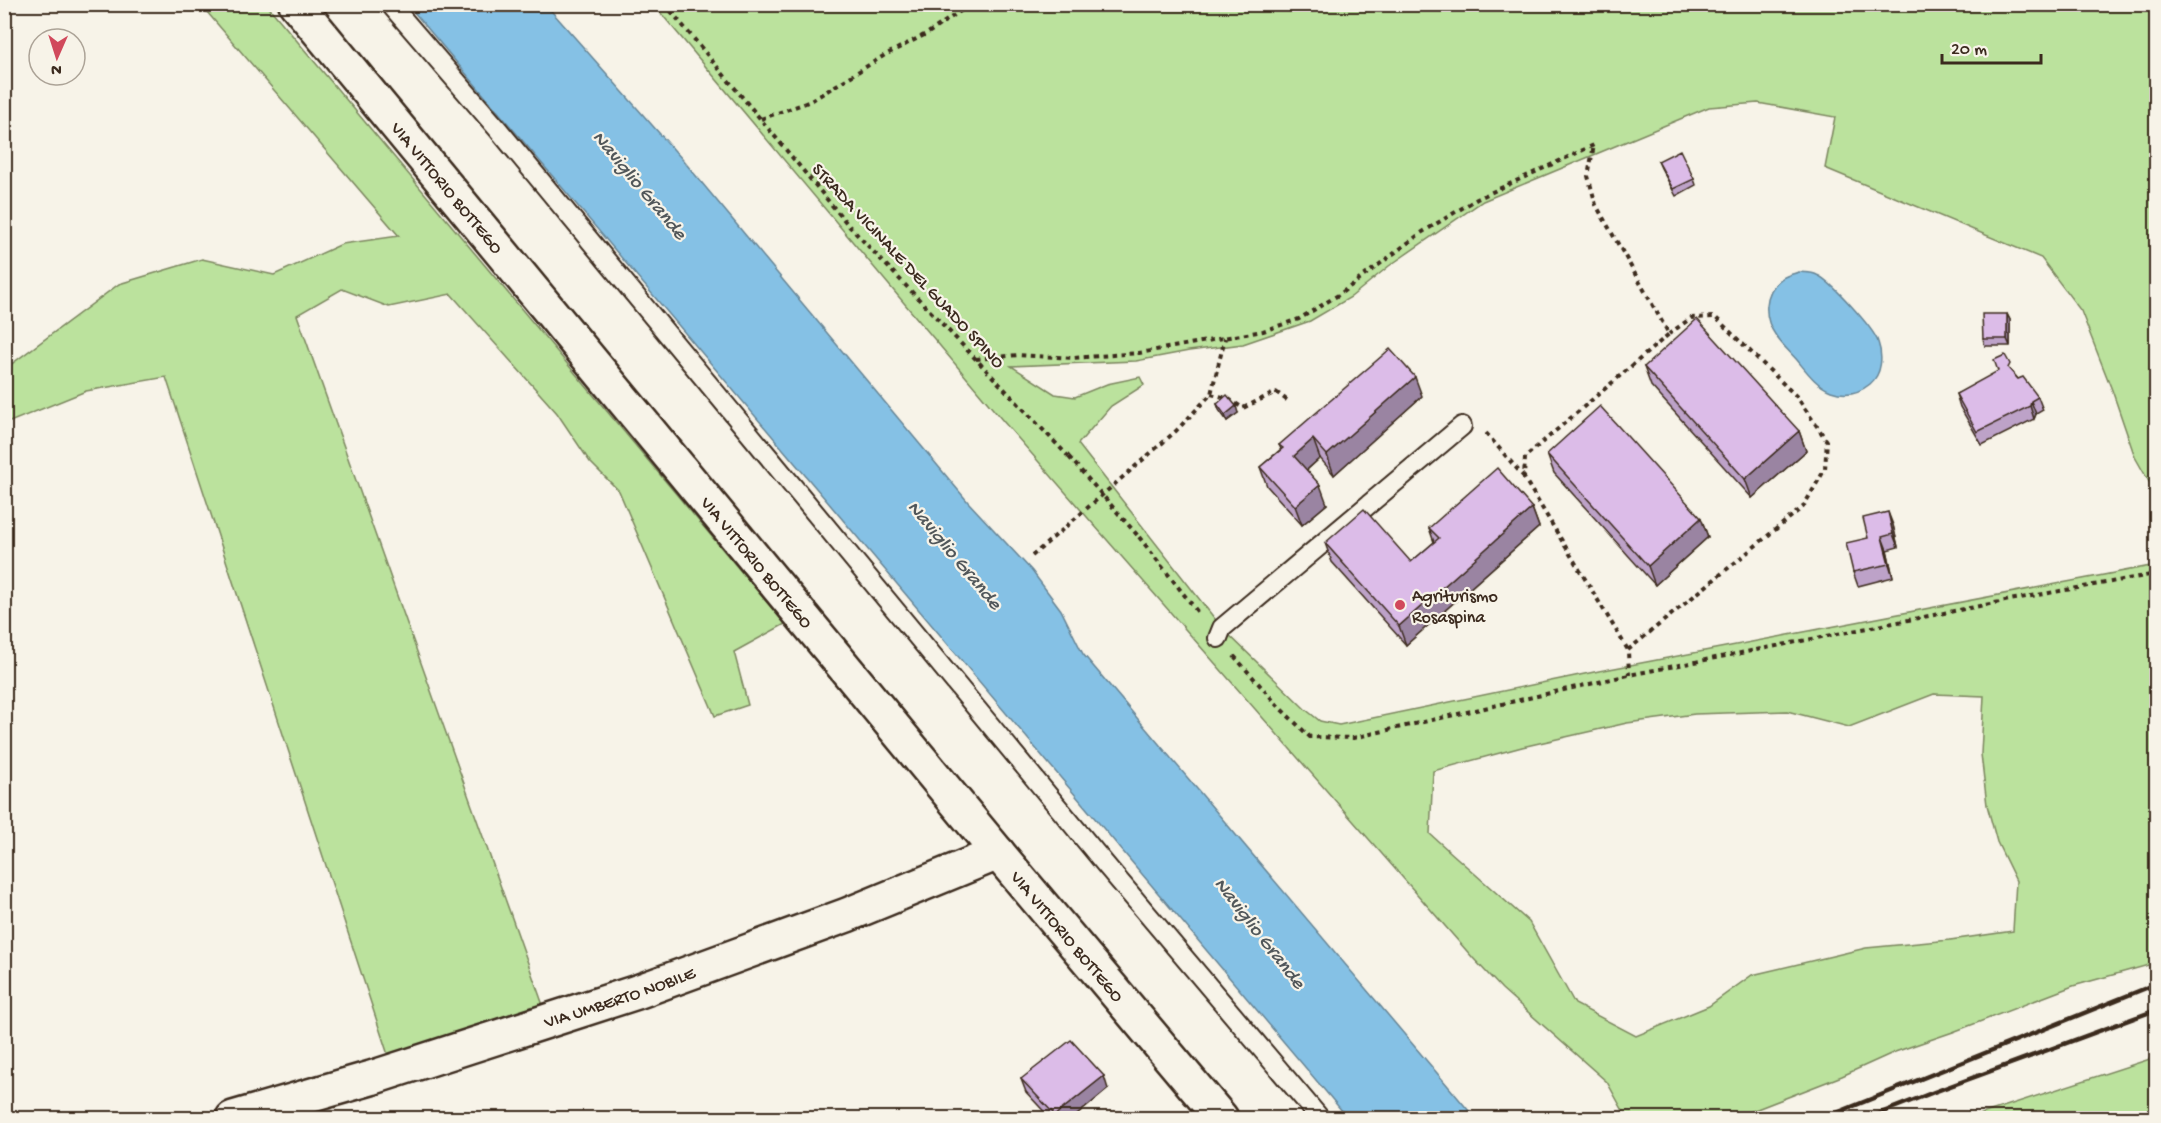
<svg xmlns="http://www.w3.org/2000/svg" width="2161" height="1123" viewBox="0 0 2161 1123" font-family="'Gochi Hand',sans-serif">
	<style>
		.green { fill: #bbe29d; stroke: #7b865e; stroke-width: 1.5; fill-rule: evenodd }
		.water { fill: #85c1e5; stroke: #678595; stroke-width: 1.5 }
		.lines { fill: none; stroke-linecap: round; stroke-linejoin: round }
		.lane-casing { stroke: #3b2a1e; stroke-width: 22 }
		.street-casing { stroke: #3b2a1e; stroke-width: 38 }
		.secondary-casing { stroke: #3b2a1e; stroke-width: 38 }
		.path { stroke: #3b2a1e; stroke-width: 4; stroke-dasharray: 4.5 4.5; stroke-linecap: butt }
		.lane { stroke: #f7f3e8; stroke-width: 18 }
		.street { stroke: #f7f3e8; stroke-width: 33 }
		.secondary { stroke: #f7f3e8; stroke-width: 33 }
		.rail { stroke: #3b2a1e; stroke-width: 4.5 }
		.path-bridge { stroke: #3b2a1e; stroke-width: 4; stroke-dasharray: 4.5 4.5; stroke-linecap: butt }
		.wall { fill: #bda2c8; stroke: #3b2a1e; stroke-width: 1.5 }
		.shaded-wall { fill: #9a84a2; stroke: #3b2a1e; stroke-width: 1.5 }
		.building { fill: #dcbce8; stroke: #3b2a1e; stroke-width: 1.5 }
		.poi-dot { fill: #d1495b; stroke: #f7f3e8; stroke-width: 2 }
		.labels { text-anchor: middle; stroke-width: 4.5; stroke-linejoin: round; paint-order: stroke }
		.street-label { font-size: 18px; fill: #3b2a1e; stroke: #f7f3e8 }
		.poi-label { font-size: 18px; fill: #3b2a1e; stroke: #f7f3e8; text-anchor: start }
		.water-label { font-size: 20px; font-style: italic; fill: #51575a; stroke: #f7f3e8 }
	</style>
	<rect width="100%" height="100%" fill="#f7f3e8"/>
	<filter id="ink" filterUnits="userSpaceOnUse"><feTurbulence type="fractalNoise" baseFrequency=".0167" numOctaves="2"/><feDisplacementMap in="SourceGraphic" scale="12" xChannelSelector="R" yChannelSelector="G"/><feConvolveMatrix kernelMatrix="1 2 1 2 8 2 1 2 1" color-interpolation-filters="sRGB"/></filter>
	<g filter="url(#ink)">
		<path class="green" d="M983 4 990 12 1002 4 2156 5V494L2135 457 2112 390 2081 311 2041 258 1825 168 1835 117 1758 103 1709 107 1483 201 1389 266 1351 297 1310 321 1243 344 1189 351 1136 361 1011 366 1055 394 1075 397 1107 384 1140 377 1144 385 1111 406 1078 444 1222 628 1305 709 1320 721 1339 725 1599 671 2156 565V963L2073 986 1953 1032 1895 1052 1842 1076 1734 1118H1627L1607 1082 1502 989 1473 958 1003 421 654 5ZM1934 694 1984 696 1981 754 1987 805 1997 842 2016 881 2013 931 1950 940 1866 948 1752 975 1709 1006 1636 1036 1575 1004 1529 922 1430 834 1433 771 1522 747 1627 723 1695 714 1787 711 1849 727Z
			M201 5H267L785 624 734 652 748 705 715 716 619 491 590 462 557 413 451 294 389 307 342 289 297 315 544 1008 389 1058 166 377 86 391 5 424V369L119 284 202 259 274 275 342 244 399 236Z
			M2156 1057V1118H1969Z"/>
		<path class="water" d="M408 5H546L682 159 968 502 1032 571 1061 610 1083 654 1475 1118H1348Z
			M1799 272C1804 273 1811 272 1817 275 1830 280 1874 329 1878 342 1883 356 1882 374 1870 384 1859 393 1845 396 1831 391 1816 385 1807 372 1797 360 1790 352 1782 345 1776 336 1763 318 1763 293 1781 279 1786 275 1793 274 1799 272Z"/>
		<g class="lines">
			<g class="lane-casing">
				<path id="lane" d="M390 4 497 128 1105 864 1320 1118
					M1218 638 1222 628 1462 426"/>
			</g>
			<g class="street-casing">
				<g id="street">
					<path id="s1" d="M233 1118 371 1078 637 992 847 915 998 853"/>
				</g>
			</g>
			<g class="secondary-casing">
				<g id="secondary">
					<path id="s2" d="M296 4 998 853 1221 1118"/>
				</g>
			</g>
			<path class="path" d="M665 4 850 227 1069 457
				M761 119 811 101 885 55 928 33 971 4
				M976 359 1018 355 1073 358 1139 353 1263 331 1299 319 1340 294 1421 233 1477 199 1594 145 1588 176 1596 205 1669 334 1525 457 1524 478 1628 650 1629 675
				M1211 394 1227 398 1243 408 1276 392 1288 401
				M1486 433 1524 477
				M1139 537 1200 615
				M1032 556 1176 431 1211 394 1225 338
				M1628 650 1803 507 1825 469 1827 441 1797 397 1715 317 1691 318 1669 334
				M1234 656 1281 709 1310 737 1353 738 1629 675 2015 599 2156 574"/>
			<use href="#lane" class="lane"/>
			<use href="#street" class="street"/>
			<use href="#secondary" class="secondary"/>
			<path class="rail" d="M1824 1118 2156 984
				M1868 1118 1934 1092 2156 1010"/>
			<path class="path-bridge" d="M1069 457 1139 537"/>
		</g>
		<path class="wall" d="M1658 161 1694 179 1696 185 1676 196 1661 168Z
			M2007 314 2010 320V346H1985L1983 339Z
			M1644 367 1799 431 1806 451 1752 498 1651 386Z
			M2014 374 2018 379 2038 397 2043 410 2036 414 2034 419 1982 445 1960 407 1956 394Z
			M1422 396 1334 475 1320 458 1307 470 1327 504 1302 525 1267 486 1260 467 1281 449 1279 445Z
			M1217 404 1238 413 1227 421 1219 410Z
			M1547 454 1701 518 1708 537 1655 585 1554 473Z
			M1532 508 1539 527 1406 645 1332 562 1325 543 1411 562 1434 542 1429 528Z
			M1893 525 1898 547 1887 550 1893 577 1858 586 1853 572 1868 538Z
			M1021 1079 1108 1089 1072 1119H1051L1026 1092Z"/>
		<path class="shaded-wall" d="M2007 314 2010 320V346L2007 339Z
			M1415 377 1422 396 1334 475 1327 455Z
			M2031 401 2036 414 2034 419 2030 406Z
			M1236 406 1238 413 1227 421 1225 415Z
			M1799 431 1806 451 1752 498 1745 479Z
			M1313 439 1320 458 1301 475 1294 456Z
			M1320 485 1327 504 1302 525 1295 506Z
			M1532 508 1539 527 1406 645 1399 626Z
			M1888 512 1893 525 1898 547 1893 534Z
			M1701 518 1708 537 1655 585 1648 566Z
			M1882 537 1887 550 1893 577 1889 564Z
			M1104 1076 1108 1089 1072 1119H1056L1055 1115Z"/>
		<path class="building" d="M1680 150 1694 179 1673 189 1658 161Z
			M1982 314H2007V339H1983Z
			M1697 319 1799 431 1745 479 1644 367Z
			M1390 349 1415 377 1327 455 1313 439 1294 456 1320 485 1295 506 1260 467 1283 448 1279 445Z
			M2005 355 2010 364 2008 368 2018 379 2023 377 2038 397 2031 401 2030 406 1977 432 1956 394 1998 371 1994 360Z
			M1227 395 1236 406 1225 415 1217 404Z
			M1600 406 1701 518 1648 566 1547 454Z
			M1497 468 1532 508 1399 626 1325 543 1364 509 1411 562 1439 538 1429 528Z
			M1888 512 1893 534 1882 537 1889 564 1853 572 1846 543 1868 538 1863 518Z
			M1071 1040 1104 1076 1055 1115 1021 1079Z"/>
	</g>
	<circle class="poi-dot" cx="1400" cy="605" r="6"/>
	<g class="labels">
		<g class="street-label">
			<text dy="6" stroke="none"><textPath href="#s2" startOffset="238">VIA VITTORIO BOTTEGO</textPath></text>
			<text transform="translate(909 265) rotate(47)" y="6">STRADA VICINALE DEL GUADO SPINO</text>
			<text dy="6" stroke="none"><textPath href="#s2" startOffset="724">VIA VITTORIO BOTTEGO</textPath></text>
			<text dy="6" stroke="none"><textPath href="#s2" startOffset="1210">VIA VITTORIO BOTTEGO</textPath></text>
			<text dy="6" stroke="none"><textPath href="#s1" startOffset="405">VIA UMBERTO NOBILE</textPath></text>
		</g>
		<g class="poi-label">
			<text x="1412" y="601">Agriturismo<tspan x="1412" dy="21">Rosaspina</tspan></text>
		</g>
		<g class="water-label">
			<text transform="translate(641 184) rotate(50)" y="7">Naviglio Grande</text>
			<text transform="translate(956 554) rotate(50)" y="7">Naviglio Grande</text>
			<text transform="translate(1261 932) rotate(52)" y="7">Naviglio Grande</text>
		</g>
	</g>
	<rect width="2161" height="1123" fill="none" stroke="#f7f3e8" stroke-width="24"/>
	<rect x="12" y="12" width="2137" height="1099" fill="none" stroke="#3b2a1e" stroke-width="2" filter="url(#ink)"/>
	<g transform="translate(57 57) rotate(183)"><circle r="28" fill="#f7f3e8" stroke="#aca397" stroke-width="1.5"/>
	<path d="M0-4.5L10 22L0 15L-10 22Z" fill="#d1495b"/>
	<text y="-9" font-size="16" font-weight="bold" text-anchor="middle" fill="#3b2a1e">N</text>
	</g>
	<path d="M1942 54v9h99v-9" fill="none" stroke="#3b2a1e" stroke-width="3"/>
	<text x="1951" y="54" font-size="18" fill="#3b2a1e" stroke="#f7f3e8" stroke-width="4.5" paint-order="stroke">20 m</text>
</svg>
